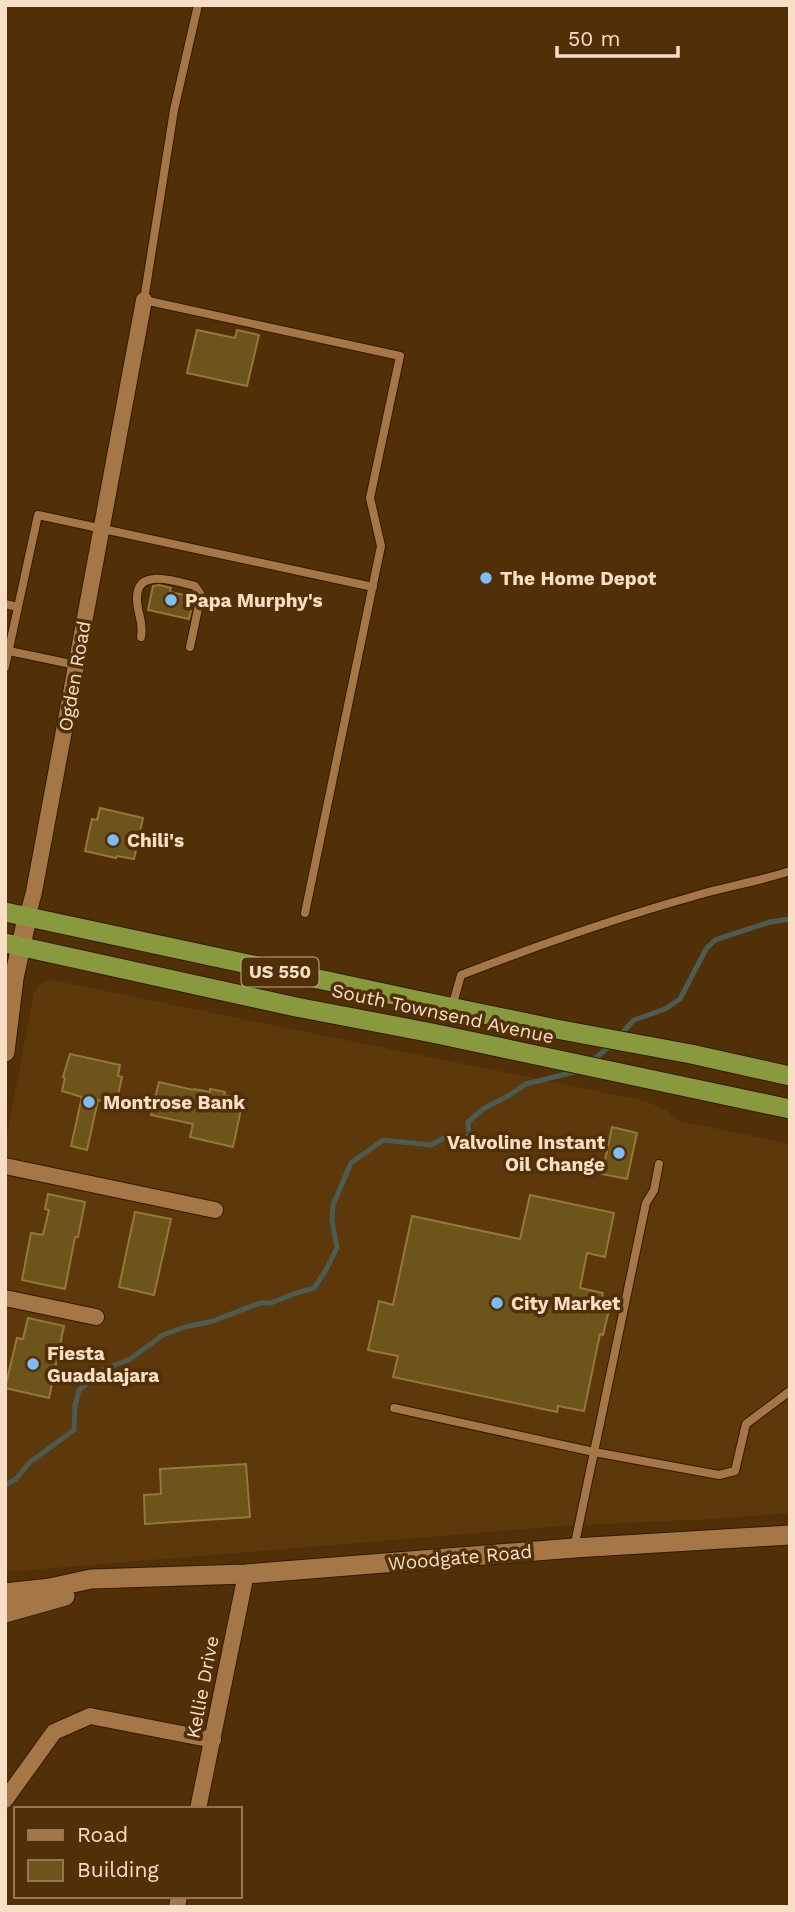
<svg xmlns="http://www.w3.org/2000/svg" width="795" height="1912" viewBox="0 0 795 1912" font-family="'Work Sans',sans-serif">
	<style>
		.built { fill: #5d380a }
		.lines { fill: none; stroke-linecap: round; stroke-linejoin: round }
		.stream { stroke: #4c5c53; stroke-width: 5 }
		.building { fill: #6c541a; stroke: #94783a; stroke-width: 2 }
		.service-casing { stroke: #311a01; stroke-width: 10 }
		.minor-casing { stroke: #311a01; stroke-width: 18 }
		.tertiary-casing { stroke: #311a01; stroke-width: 21 }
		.trunk-casing { stroke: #311a01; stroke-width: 21 }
		.service { stroke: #a57646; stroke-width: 8 }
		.minor { stroke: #a57646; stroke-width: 16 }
		.tertiary { stroke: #a57646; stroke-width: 19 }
		.trunk { stroke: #889a3d; stroke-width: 19 }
		.poi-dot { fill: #7bbef8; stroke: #513008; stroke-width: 2.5 }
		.labels { text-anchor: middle; stroke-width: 7; stroke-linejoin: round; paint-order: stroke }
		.shield { fill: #513008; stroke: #c6aa8c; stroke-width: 2 }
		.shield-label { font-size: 18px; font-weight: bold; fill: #f8dec5 }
		.poi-label { font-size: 19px; font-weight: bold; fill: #f8dec5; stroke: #513008; text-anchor: start }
		.street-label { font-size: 19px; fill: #f8dec5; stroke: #513008 }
	</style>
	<rect width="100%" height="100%" fill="#513008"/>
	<path class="built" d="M51 980 645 1101 666 1110 675 1120 790 1144V1513L709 1519 561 1526 5 1572V1144L34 993 40 984Z"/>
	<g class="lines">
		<path class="stream" d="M620 1035 634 1020 665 1009 680 999 706 949 715 940 770 922 790 919
			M592 1061 611 1045
			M5 1485 16 1479 30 1462 74 1430 75 1405 79 1390 105 1369 130 1359 163 1335 185 1327 213 1321 260 1303H271L293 1294 314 1288 326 1270 337 1248 332 1221 333 1205 351 1163 383 1140 431 1145 446 1137H454L462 1143 469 1134 468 1122 483 1109 508 1096 526 1084 578 1071"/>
	</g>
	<path class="building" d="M197 330 235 338 237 330 259 335 247 386 187 373Z
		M159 585 171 588 170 592 194 597 189 619 148 610 153 586Z
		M100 808 143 818 134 859 117 856 116 858 85 851 92 819 97 820Z
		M70 1054 120 1065 118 1076 122 1077 116 1104 98 1100 87 1150 71 1146 82 1097 62 1091 65 1078 63 1077Z
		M159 1082 193 1090 194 1089 210 1092V1089L225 1092 224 1095 243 1100 233 1147 190 1137 193 1124 151 1115Z
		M612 1127 637 1133 627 1179 602 1174Z
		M48 1194 85 1202 78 1237H75L65 1289 22 1280 31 1233 43 1235 49 1210 45 1209Z
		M530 1195 614 1213 605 1257 587 1253 580 1288 603 1293 600 1304 610 1306 603 1335 600 1334 584 1411 558 1406 557 1412 393 1377 398 1356 368 1350 379 1301 393 1305 412 1216 520 1239Z
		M135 1212 171 1219 154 1295 119 1287Z
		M28 1318 64 1326 49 1398 5 1388 17 1338 23 1339Z
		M246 1464 250 1517 145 1524 144 1495 161 1494 160 1469Z"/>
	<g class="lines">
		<g class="service-casing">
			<path id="service" d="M198 5 174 110 144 300 400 356 370 498 381 546 305 913
				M5 604 18 607
				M141 637C144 620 137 615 137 599 136 567 176 581 195 586L201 595 190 647
				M9 651 76 665
				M5 667 38 515 373 587
				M452 1007 461 975C536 946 613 919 691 897 723 887 757 882 790 871
				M394 1408 594 1452 719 1475 735 1471 746 1424 790 1391
				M574 1548 646 1203 654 1190 659 1164"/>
		</g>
		<g class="minor-casing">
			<path id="minor" d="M27 918 34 892 144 300
				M5 1166 215 1210
				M5 1298 96 1317
				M5 1800 54 1732 90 1716 213 1740
				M198 1809 246 1574
				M177 1907 179 1896"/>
		</g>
		<g class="tertiary-casing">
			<path id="tertiary" d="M5 1052 14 978 27 918
				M5 1593 50 1588 91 1579 246 1574 574 1548 790 1535
				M5 1613 65 1596"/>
		</g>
		<g class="trunk-casing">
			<path id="trunk" d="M5 912 416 1000 556 1029 691 1054 790 1076
				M5 943 296 1007 432 1033 790 1109"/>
		</g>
		<use href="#service" class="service"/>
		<use href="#minor" class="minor"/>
		<use href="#tertiary" class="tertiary"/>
		<use href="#trunk" class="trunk"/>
	</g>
	<g class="poi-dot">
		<circle cx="486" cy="578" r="7"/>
		<circle cx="171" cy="600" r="7"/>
		<circle cx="113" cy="840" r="7"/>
		<circle cx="89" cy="1102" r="7"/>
		<circle cx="619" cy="1153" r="7"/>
		<circle cx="497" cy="1303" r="7"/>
		<circle cx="33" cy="1364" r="7"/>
	</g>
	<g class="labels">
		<rect class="shield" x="241.5" y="957.5" width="77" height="29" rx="5"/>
		<g class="shield-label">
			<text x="280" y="978">US 550</text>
		</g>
		<g class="poi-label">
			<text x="500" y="585">The Home Depot</text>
			<text x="185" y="607">Papa Murphy's</text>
			<text x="127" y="847">Chili's</text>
			<text x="103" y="1109">Montrose Bank</text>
			<text x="605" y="1149" text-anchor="end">Valvoline Instant<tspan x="605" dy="22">Oil Change</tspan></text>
			<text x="511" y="1310">City Market</text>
			<text x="47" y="1360">Fiesta<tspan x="47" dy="22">Guadalajara</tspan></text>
		</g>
		<g class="street-label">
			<text transform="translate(74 676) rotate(-80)" y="7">Ogden Road</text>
			<text transform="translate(443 1013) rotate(12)" y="7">South Townsend Avenue</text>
			<text transform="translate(460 1557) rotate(-5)" y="7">Woodgate Road</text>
			<text transform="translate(202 1687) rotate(-79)" y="7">Kellie Drive</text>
		</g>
	</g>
	<rect width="795" height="1912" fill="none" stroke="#f8dec5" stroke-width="14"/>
	<rect x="14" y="1807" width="228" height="91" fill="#513008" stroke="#947654" stroke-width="2"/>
	<rect x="28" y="1830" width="35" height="10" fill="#a57646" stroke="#947654" stroke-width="2"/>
	<text x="77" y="1842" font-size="21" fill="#f8dec5">Road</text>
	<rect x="28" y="1860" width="35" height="21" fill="#6c541a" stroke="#947654" stroke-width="2"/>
	<text x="77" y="1877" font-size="21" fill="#f8dec5">Building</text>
	<path d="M557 46v10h121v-10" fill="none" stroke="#f8dec5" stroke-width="3.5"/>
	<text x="568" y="46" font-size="21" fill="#f8dec5" stroke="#513008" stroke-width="5" paint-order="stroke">50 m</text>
</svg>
